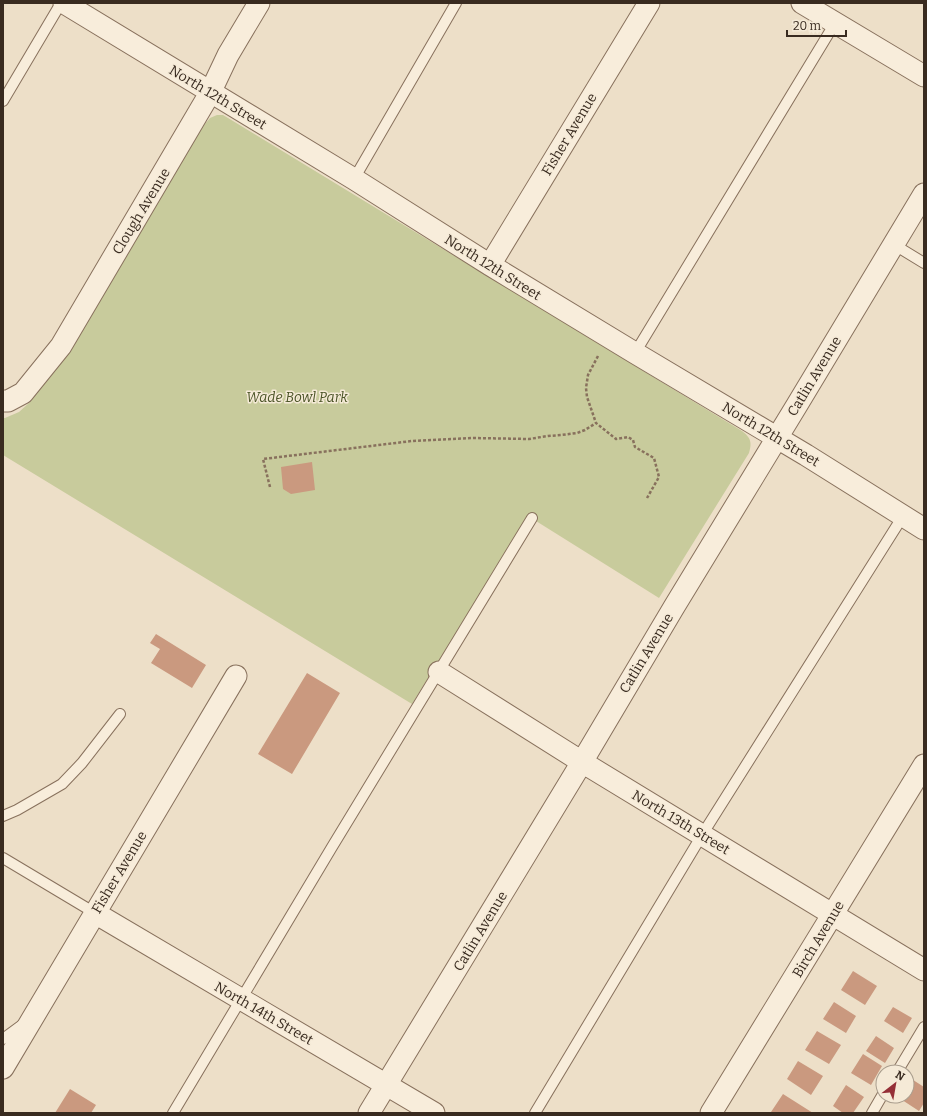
<svg xmlns="http://www.w3.org/2000/svg" width="927" height="1116" viewBox="0 0 927 1116" font-family="Bitter,serif">
	<style>
		.green { fill: #c8cb9c }
		.building { fill: #ca997f }
		.lines { fill: none; stroke-linecap: round; stroke-linejoin: round }
		.lane-casing { stroke: #88715d; stroke-width: 12 }
		.street-casing { stroke: #88715d; stroke-width: 23 }
		.path { stroke: #88715d; stroke-width: 2.5; stroke-dasharray: 3 2; stroke-linecap: butt }
		.lane { stroke: #f8eddb; stroke-width: 10 }
		.street { stroke: #f8eddb; stroke-width: 21 }
		.labels { text-anchor: middle; stroke-width: 3; stroke-linejoin: round; paint-order: stroke }
		.street-label { font-size: 14px; fill: #392b20; stroke: #f5ead7 }
		.park-label { font-size: 14px; font-style: italic; fill: #4c5528; stroke: #f5ead7 }
	</style>
	<rect width="100%" height="100%" fill="#eddfc8"/>
	<path class="green" d="M217 115H223L228 118 742 431C751 438 752 442 749 453L659 598 528 516 412 704 3 455V418H5L19 412 30 402 49 377 204 125 210 118Z"/>
	<path class="building" d="M312 462 315 490 291 494 283 489 281 467Z
		M156 634 206 665 192 688 151 663 160 649 150 643Z
		M307 673 340 693 292 774 258 754Z
		M853 971 877 986 865 1005 841 990Z
		M834 1002 856 1016 846 1033 823 1019Z
		M893 1007 912 1018 903 1033 884 1021Z
		M817 1031 841 1045 829 1064 805 1050Z
		M876 1036 894 1048 885 1063 866 1051Z
		M863 1054 882 1066 871 1085 851 1073Z
		M798 1061 823 1076 811 1095 787 1079Z
		M910 1078 924 1087V1103L919 1111 896 1096H907V1082Z
		M846 1085 864 1097 853 1113H843L833 1106Z
		M70 1089 96 1105 91 1113H55Z
		M783 1094 813 1113H774L771 1112Z"/>
	<g class="lines">
		<g class="lane-casing">
			<path id="lane" d="M3 101 61 3
				M354 179 456 3
				M893 244 924 263
				M635 353 835 23
				M3 816 17 810 62 784 82 763 120 714
				M3 858 95 913
				M3 1039 22 1025
				M897 1072 924 1027
				M173 1113 332 847 532 518
				M535 1113 702 835 903 516
				M872 1113 883 1094"/>
		</g>
		<g class="street-casing">
			<path id="street" d="M64 3 354 179 490 265 635 353 806 455 924 529
				M802 3 924 76
				M490 265 649 3
				M3 401H8L23 393 61 346 210 93 228 55 259 3
				M439 672 582 762 924 970
				M95 913 434 1113
				M3 1068 236 676
				M369 1113 582 762 674 607 797 405 924 194
				M711 1113 924 765"/>
		</g>
		<path class="path" d="M598 356 588 375 586 388 587 397 596 423 616 439 628 437 633 440 635 447 654 458 659 477 647 498
			M270 487 263 459 412 441 473 438 529 439 548 436 561 435 577 433 585 430 596 423"/>
		<use href="#lane" class="lane"/>
		<use href="#street" class="street"/>
	</g>
	<g class="labels">
		<g class="street-label">
			<text transform="translate(218 97) rotate(31)" y="5">North 12th Street</text>
			<text transform="translate(569 134) rotate(-59)" y="5">Fisher Avenue</text>
			<text transform="translate(141 211) rotate(-59)" y="5">Clough Avenue</text>
			<text transform="translate(493 267) rotate(32)" y="5">North 12th Street</text>
			<text transform="translate(814 376) rotate(-59)" y="5">Catlin Avenue</text>
			<text transform="translate(771 434) rotate(31)" y="5">North 12th Street</text>
			<text transform="translate(646 653) rotate(-59)" y="5">Catlin Avenue</text>
			<text transform="translate(681 822) rotate(31)" y="5">North 13th Street</text>
			<text transform="translate(119 872) rotate(-59)" y="5">Fisher Avenue</text>
			<text transform="translate(480 931) rotate(-59)" y="5">Catlin Avenue</text>
			<text transform="translate(818 939) rotate(-59)" y="5">Birch Avenue</text>
			<text transform="translate(264 1013) rotate(30)" y="5">North 14th Street</text>
		</g>
		<g class="park-label">
			<text x="297" y="402">Wade Bowl Park</text>
		</g>
	</g>
	<rect width="927" height="1116" fill="none" stroke="#392b20" stroke-width="8"/>
	<g transform="translate(895 1084) rotate(31)"><circle r="19" fill="#f5ead7" stroke="#aa9e8e"/>
	<path d="M0-3L7 15L0 10L-7 15Z" fill="#952f37"/>
	<text y="-6" font-size="11" font-weight="bold" text-anchor="middle" fill="#392b20">N</text>
	</g>
	<path d="M787 30v6h59v-6" fill="none" stroke="#392b20" stroke-width="2"/>
	<text x="793" y="30" font-size="12" fill="#392b20" stroke="#f5ead7" stroke-width="3" paint-order="stroke">20 m</text>
</svg>
